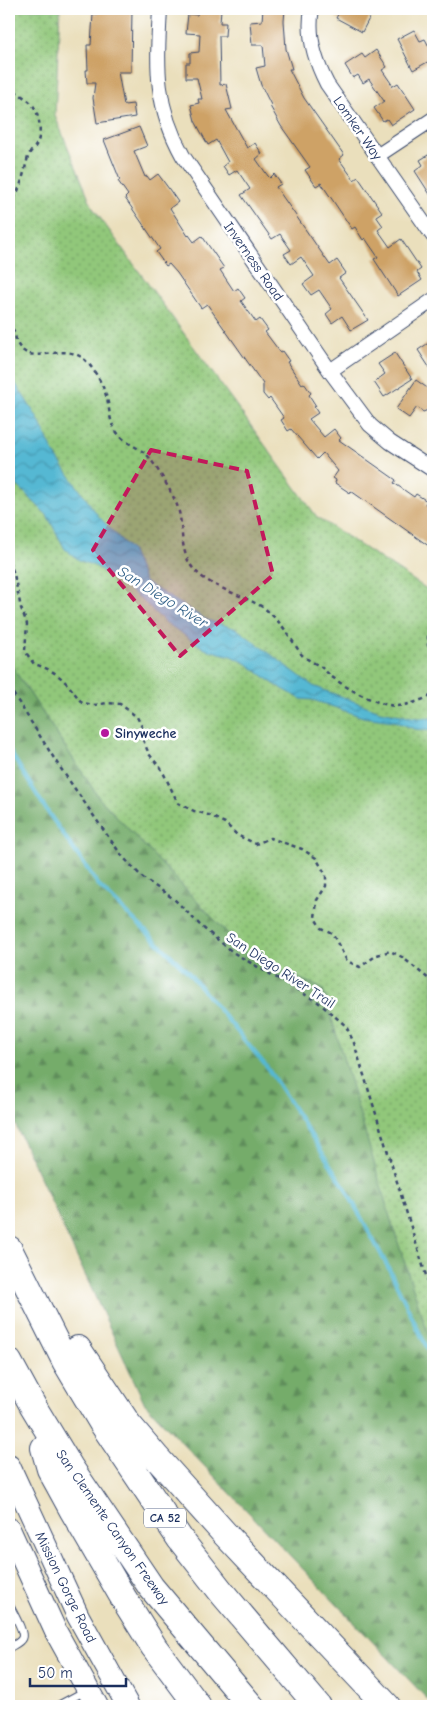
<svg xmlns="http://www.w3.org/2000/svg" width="442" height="1715" viewBox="0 0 442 1715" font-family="'Comic Neue',sans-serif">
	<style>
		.grass { fill: url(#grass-dots); stroke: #567b6c }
		.forest { fill: url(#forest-firs); stroke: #486e64 }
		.water { fill: url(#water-waves); stroke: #387498 }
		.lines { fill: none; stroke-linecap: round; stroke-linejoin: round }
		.stream { stroke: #55b8d3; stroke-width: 4 }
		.building { fill: #cea266 }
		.service-casing { stroke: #3a496c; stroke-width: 9 }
		.minor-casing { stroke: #3a496c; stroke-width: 16 }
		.primary-casing { stroke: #3a496c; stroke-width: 24 }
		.motorway-casing { stroke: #3a496c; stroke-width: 28 }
		.path { stroke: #3a496c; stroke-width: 2.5; stroke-dasharray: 4 4; stroke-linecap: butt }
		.service { stroke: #fff; stroke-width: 7 }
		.minor { stroke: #fff; stroke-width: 14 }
		.primary { stroke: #fff; stroke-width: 22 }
		.motorway { stroke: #fff; stroke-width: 26 }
		.marked { fill: #c2185b; fill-opacity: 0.2; stroke: #c2185b; stroke-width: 4; stroke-dasharray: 10 6; stroke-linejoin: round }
		.poi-dot { fill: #b5179e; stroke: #fff; stroke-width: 2 }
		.labels { text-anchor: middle; stroke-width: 5; stroke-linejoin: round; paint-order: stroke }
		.shield { fill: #fff; stroke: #5f6d8e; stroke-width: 1 }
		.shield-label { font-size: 12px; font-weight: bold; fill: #1b2f5e }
		.street-label { font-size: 14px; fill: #1b2f5e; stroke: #fff }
		.poi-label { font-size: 14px; font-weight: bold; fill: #1b2f5e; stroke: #fff; text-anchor: start }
		.water-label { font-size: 15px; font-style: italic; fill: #2f5f87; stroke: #fff }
	</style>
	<defs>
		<pattern id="grass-dots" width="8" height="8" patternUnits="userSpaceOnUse" patternTransform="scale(1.25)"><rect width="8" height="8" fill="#91c77a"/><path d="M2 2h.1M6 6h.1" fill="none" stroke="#76a267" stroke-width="1.8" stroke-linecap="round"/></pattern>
		<pattern id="forest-firs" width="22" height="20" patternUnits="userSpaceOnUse" patternTransform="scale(1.25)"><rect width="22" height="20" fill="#74ac6a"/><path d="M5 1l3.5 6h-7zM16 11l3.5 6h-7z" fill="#5e8c5a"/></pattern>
		<pattern id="water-waves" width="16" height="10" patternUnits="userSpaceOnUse" patternTransform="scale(1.25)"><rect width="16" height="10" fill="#55b8d3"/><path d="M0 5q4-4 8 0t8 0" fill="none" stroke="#4696ae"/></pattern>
	</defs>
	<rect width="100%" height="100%" fill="#fff"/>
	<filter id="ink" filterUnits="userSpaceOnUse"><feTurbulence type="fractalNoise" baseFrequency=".02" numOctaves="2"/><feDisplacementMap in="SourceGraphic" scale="10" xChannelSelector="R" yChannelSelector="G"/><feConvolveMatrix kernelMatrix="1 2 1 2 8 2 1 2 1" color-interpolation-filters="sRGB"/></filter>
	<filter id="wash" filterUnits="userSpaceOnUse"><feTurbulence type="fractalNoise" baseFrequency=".0096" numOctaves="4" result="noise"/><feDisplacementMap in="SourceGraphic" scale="20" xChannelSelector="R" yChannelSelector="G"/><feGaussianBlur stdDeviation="1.12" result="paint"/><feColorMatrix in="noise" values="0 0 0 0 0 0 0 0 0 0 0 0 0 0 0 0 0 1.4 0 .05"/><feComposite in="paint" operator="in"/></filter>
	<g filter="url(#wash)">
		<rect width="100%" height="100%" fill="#eadfbc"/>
		<path class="grass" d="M9 9H60L55 116 93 208 317 517 433 593V1349L386 1208 323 990 249 956 99 798 9 662Z"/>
		<path class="forest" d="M9 662 99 798 249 956 323 989 392 1224 433 1349V1705L145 1404 9 1111Z"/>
		<path class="water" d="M9 373 38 419 55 455 99 517 131 550 145 582 207 620 237 629 313 686 380 711 417 718H433V731L415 729 394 721 363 717 313 700 301 699 274 684 246 663 231 656 205 649 165 622 140 598 129 590 97 567 79 560 65 549 47 515 16 484 9 452Z"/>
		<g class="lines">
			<path class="stream" d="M9 750 47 811 100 887 187 971 266 1066 344 1186 388 1267 429 1352 433 1397"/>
		</g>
		<g id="blocks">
			<path class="building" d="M101 9H132L131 72H118L124 105 133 104 135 117 97 123 93 98 95 83H87L86 70H88L87 45H91L93 14H97Z
				M198 9H221L220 23H226L225 36H219L220 85 226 84 232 109 226 110 247 148 255 143 262 154 256 159 268 176 270 178 274 174 281 184 276 187 330 265 337 260 346 273 339 278 368 320 351 330 342 316 332 323 326 314 332 309 319 290 311 295 303 284 314 276 301 257 291 264 284 254 291 250 280 234 272 239 241 195 250 189 237 170 229 175 223 166 228 162 216 140 208 145 195 121 191 105 199 103 198 99H202L197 78H186V63H190V53L199 52 200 34 186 33 188 14 197 15Z
				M263 9H285L284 21 286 49 292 69H289L304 98 344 155 339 159 354 180 358 177 382 212 376 216 383 226 378 230 390 247 401 239 421 269 417 272 422 280 398 296 374 259 378 257 365 238 363 240 355 227 352 229 321 183 316 186 305 170 310 167 281 126 270 106 271 105 261 85 256 68 265 66 263 45H252L250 22 262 21Z
				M341 9H374L362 32 336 18Z
				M414 30 420 41 425 39 433 54V59L413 70 397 39Z
				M376 50 387 67 382 70 393 86 398 83 415 109 391 125 387 119 383 121 374 108 384 101 369 79 363 83 358 75 353 78 345 65 362 54 365 58Z
				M139 127 147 146 134 151 145 177 147 176 150 180 158 174 169 189 178 202 170 208 188 236 189 235 194 242 202 236 224 268 220 270 234 291 238 288 245 298 241 301 256 322 260 319 268 330 265 332 280 352 282 351 289 361 287 362 302 384 304 383 311 393 309 395 316 406 314 407 318 413 309 419 324 437 334 429 341 438 339 440 396 480 394 483 414 497 416 494 427 501 425 504 433 509V549L351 491 350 493 335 483 336 480 333 478 338 471 323 453 317 459 291 429 288 431 281 420 284 418 270 398 268 400 263 394V384L207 304 201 308 177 273 169 264 166 266 156 252 160 249 125 198 128 195 118 181 120 180 104 140Z
				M433 152V199L415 171 423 165 420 160Z
				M433 340V373L418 350Z
				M395 353 412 379 384 397 374 382 385 374 378 364Z
				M416 380 433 392V408L423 412 417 407 409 418 396 409Z"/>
		</g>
	</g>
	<g filter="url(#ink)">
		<use href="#blocks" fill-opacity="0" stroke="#3a496c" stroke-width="1"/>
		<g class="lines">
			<g class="service-casing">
				<path id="service" d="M9 1604C12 1611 25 1632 22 1638 20 1643 13 1645 9 1648
					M57 1706 85 1691"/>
			</g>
			<g class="minor-casing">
				<path id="minor" d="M160 9C157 66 154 104 183 156L330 371 370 425 390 442 433 470
					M312 9C307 35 315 61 327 84L433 236
					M377 156 433 119
					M330 371 433 300"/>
			</g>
			<g class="primary-casing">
				<path id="primary" d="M9 1466 78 1616 128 1706
					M9 1529 56 1632 97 1706"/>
			</g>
			<g class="motorway-casing">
				<path id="motorway" d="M9 1249 65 1361 102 1423 180 1539 223 1594 318 1706
					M78 1349 128 1424 156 1457 225 1534 387 1706
					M9 1362 33 1406 70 1467 151 1587 251 1706
					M44 1448 50 1469 73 1511 124 1599 154 1647 198 1706"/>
			</g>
			<path class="path" d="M9 85C15 92 23 96 30 102 39 110 42 130 38 141 36 148 30 150 28 157 23 175 21 191 9 206
				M9 322C11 325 13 328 14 332 16 335 15 339 17 343 31 370 62 339 85 360 96 371 105 388 108 403 110 414 110 422 116 431 125 444 135 445 146 454 153 460 174 496 177 505 184 524 179 546 190 564 204 587 243 594 264 608 275 617 284 627 291 639 295 644 298 650 302 655 307 660 315 663 321 667 326 671 330 676 335 679 349 690 380 706 397 706 409 705 422 700 433 695
				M9 561 14 574 21 608 27 624 25 651 34 664C59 671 67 683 82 703L95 705 107 703 120 704 137 717 143 729V740L149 754 162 770 178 803 194 811 206 814 225 823 237 835 256 844 270 838 302 849 316 858 326 875V886L317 900 315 918 321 928 332 933 347 961 360 967 377 955 390 951 402 957 430 980 433 985
				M433 630 428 634V645L433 653
				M9 687 57 763 107 835 123 857 143 878 174 899 202 927 234 953 318 1002 346 1026 354 1043 433 1298"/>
			<use href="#service" class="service"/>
			<use href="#minor" class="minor"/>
			<use href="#primary" class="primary"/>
			<use href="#motorway" class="motorway"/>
		</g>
	</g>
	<path class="marked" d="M151 450 247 471 273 575 180 656 93 550Z"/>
	<circle class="poi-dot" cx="105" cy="733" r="5"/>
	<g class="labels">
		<rect class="shield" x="144" y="1508.5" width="42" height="19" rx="4"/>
		<g class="shield-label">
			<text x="165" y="1522">CA 52</text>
		</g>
		<g class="street-label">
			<text transform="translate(358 128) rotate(55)" y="5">Lomker Way</text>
			<text transform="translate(254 261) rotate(55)" y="5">Inverness Road</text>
			<text transform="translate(281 970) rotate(33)" y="5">San Diego River Trail</text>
			<text transform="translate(113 1527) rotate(55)" y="5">San Clemente Canyon Freeway</text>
			<text transform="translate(66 1587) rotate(64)" y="5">Mission Gorge Road</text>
		</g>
		<g class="poi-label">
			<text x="115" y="738">Sinyweche</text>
		</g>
		<g class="water-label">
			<text transform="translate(163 597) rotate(32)" y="5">San Diego River</text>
		</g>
	</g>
	<rect width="442" height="1715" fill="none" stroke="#fff" stroke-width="30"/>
	<path d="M30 1678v8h96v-8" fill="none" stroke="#1b2f5e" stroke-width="2.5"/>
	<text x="38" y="1678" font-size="15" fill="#1b2f5e" stroke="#ffffff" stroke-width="4" paint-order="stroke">50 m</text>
</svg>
